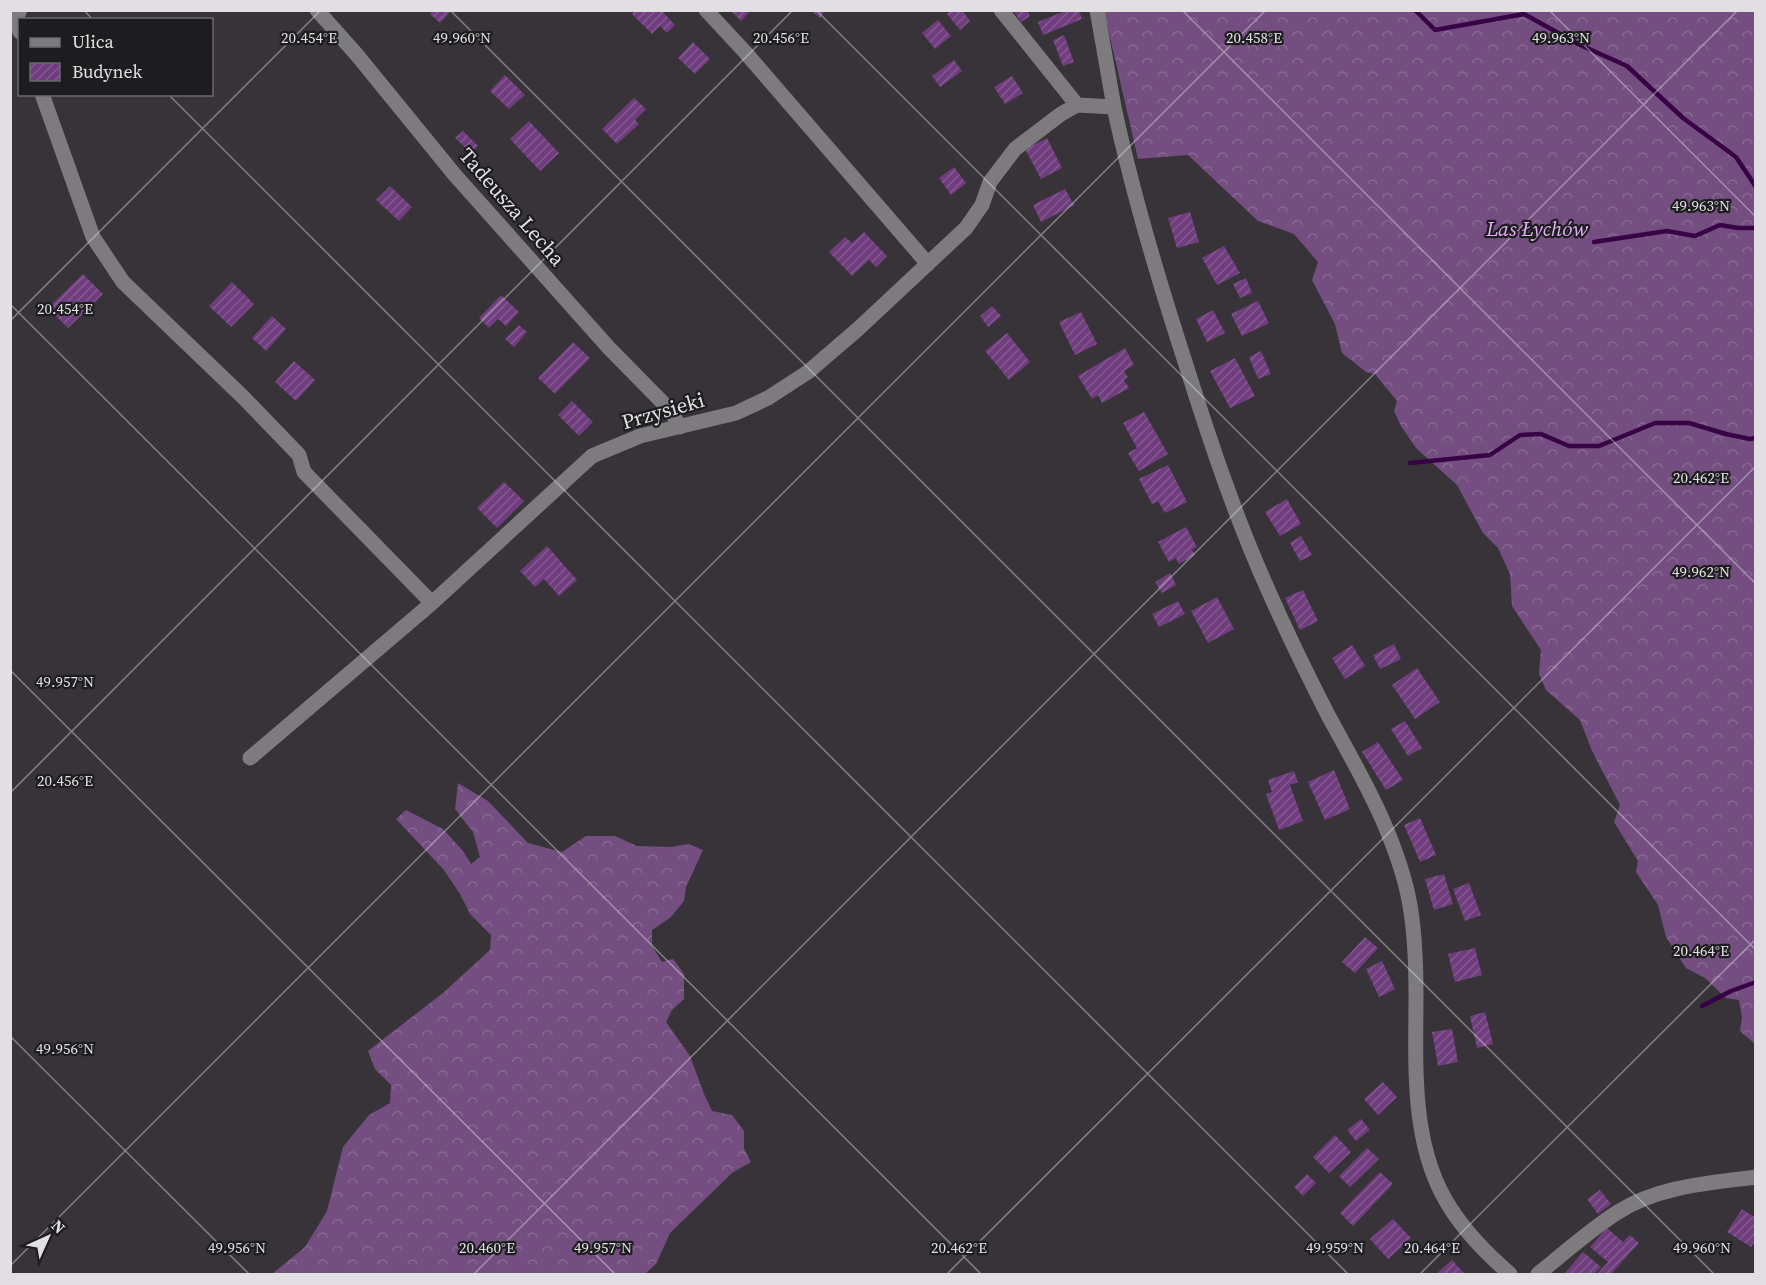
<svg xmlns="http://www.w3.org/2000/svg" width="1766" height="1285" viewBox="0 0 1766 1285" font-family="'Source Serif 4',serif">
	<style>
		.forest { fill: url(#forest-crowns) }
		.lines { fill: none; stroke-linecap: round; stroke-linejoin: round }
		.stream { stroke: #370345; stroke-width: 4.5 }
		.building { fill: url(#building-hatch) }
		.minor { stroke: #7d7b7e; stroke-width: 15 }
		.ticks { fill: none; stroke: #e1dfe2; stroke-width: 1.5; stroke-opacity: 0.45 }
		.labels { text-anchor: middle; stroke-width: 4.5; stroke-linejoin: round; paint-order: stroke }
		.street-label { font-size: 21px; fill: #e1dfe2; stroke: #1d1c1e }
		.park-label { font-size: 21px; font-style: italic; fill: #e3abf4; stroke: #1d1c1e }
		.ticks-label { font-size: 15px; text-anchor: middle; fill: #e1dfe2; stroke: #1d1c1e; stroke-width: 4.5; stroke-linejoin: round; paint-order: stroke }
	</style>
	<defs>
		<pattern id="forest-crowns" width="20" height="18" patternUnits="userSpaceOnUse" patternTransform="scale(1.5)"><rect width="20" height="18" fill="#744e80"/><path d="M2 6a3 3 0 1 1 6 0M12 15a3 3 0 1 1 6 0" fill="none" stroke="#886792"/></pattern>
		<pattern id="building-hatch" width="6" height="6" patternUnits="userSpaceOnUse" patternTransform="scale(1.5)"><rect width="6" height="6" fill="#703d7f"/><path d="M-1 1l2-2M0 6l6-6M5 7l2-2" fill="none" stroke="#845991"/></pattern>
	</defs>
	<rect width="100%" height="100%" fill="#373338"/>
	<path class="forest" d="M1104 11H1755V1044L1740 1031 1742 1018 1739 1000 1726 998 1705 978 1686 968 1666 937 1658 905 1636 872 1638 861 1614 822 1620 805 1592 751 1580 720 1546 690 1539 674 1541 650 1512 606 1510 574 1498 548 1483 533 1457 485 1416 448 1401 426 1394 411 1397 401 1375 374 1366 372 1342 353 1335 324 1312 280 1318 262 1294 234 1258 221 1188 155 1138 159Z
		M458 783 488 801 528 843 562 852 586 836H615L637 846 671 847 689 844 703 850 686 887 684 901 671 917 652 930V946L662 962 673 959 684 974V999L672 1010 666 1022 690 1056 704 1094 712 1111 732 1115 744 1131V1149L751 1162 732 1173 670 1233 656 1264 645 1274H272L305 1247 327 1211 343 1147 369 1115 390 1103 391 1085 375 1069 368 1051 443 993 490 950 491 935 470 914 460 894 444 870 396 819 406 810 443 829 463 851 471 864 480 857 473 832 455 809Z"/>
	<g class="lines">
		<path class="stream" d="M1415 10 1435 30 1524 14 1578 44 1627 66 1683 118 1736 157 1756 187
			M1594 242 1667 231 1695 236 1720 225 1738 228H1756
			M1410 463 1490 455 1520 435 1541 434 1569 446H1599L1655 423H1689L1726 434 1750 439 1756 438
			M1702 1006 1731 991 1756 982"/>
	</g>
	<path class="building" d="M433 10H452L440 23 430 14Z
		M635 10H661L675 25 667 33 660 26 652 34 632 14Z
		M730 10H751L741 21Z
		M811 10H825L820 18Z
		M951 10H962L970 21 960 30 947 14Z
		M1013 10H1027L1030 16 1021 22Z
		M1067 10H1079L1082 19 1043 35 1038 22Z
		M938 20 951 36 935 49 922 33Z
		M1064 35 1074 62 1063 66 1053 40Z
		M693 42 710 59 695 74 678 58Z
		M954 60 962 71 940 87 932 76Z
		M505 75 525 95 509 109 490 91Z
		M1012 76 1023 93 1005 104 994 87Z
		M634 98 646 109 635 120 639 124 617 144 602 129Z
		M529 121 559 153 540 171 510 139Z
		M463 131 478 146 471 153 455 138Z
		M1047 138 1062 168 1041 179 1025 149Z
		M954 167 966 183 951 195 939 178Z
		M390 186 412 207 399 221 376 200Z
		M1065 189 1074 205 1041 222 1033 205Z
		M1190 212 1199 242 1177 248 1168 218Z
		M864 232 887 256 876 267 869 260 852 276 829 252 845 237 852 243Z
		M1224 246 1240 273 1217 285 1202 258Z
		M83 274 103 294 68 328 48 308Z
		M1246 278 1252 293 1240 298 1233 284Z
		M232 282 254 304 231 327 209 306Z
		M501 295 519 312 506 326 498 319 489 328 479 318Z
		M1258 301 1269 323 1242 336 1231 314Z
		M992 306 1001 316 988 327 980 316Z
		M1213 310 1225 333 1207 342 1196 319Z
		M1081 312 1097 344 1075 355 1059 322Z
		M272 316 286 329 266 351 252 338Z
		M519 325 527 332 514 347 505 339Z
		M1007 333 1030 362 1009 380 985 351Z
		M573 342 590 358 555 394 538 378Z
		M1125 348 1134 365 1124 371 1128 377 1124 380 1129 388 1102 403 1098 395 1092 399 1078 376Z
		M1261 351 1271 374 1258 379 1249 357Z
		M1235 358 1255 396 1230 408 1210 371Z
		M294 361 315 380 296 401 275 382Z
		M572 401 593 422 579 436 558 415Z
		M1144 412 1168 454 1139 471 1128 453 1137 448 1123 423Z
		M1168 465 1187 502 1165 513 1158 501 1152 504 1139 479Z
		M504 482 524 501 497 528 477 508Z
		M1287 499 1301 524 1280 536 1265 512Z
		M1186 527 1197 547 1192 550 1195 555 1179 564 1176 558 1169 562 1158 542Z
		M1301 536 1312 555 1300 561 1290 543Z
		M547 546 577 580 559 596 544 579 535 587 520 571Z
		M1170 573 1176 585 1162 593 1155 582Z
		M1303 590 1318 621 1300 630 1285 598Z
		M1217 597 1234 629 1208 643 1191 611Z
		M1178 601 1185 614 1159 627 1152 614Z
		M1394 644 1401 659 1380 669 1373 655Z
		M1352 645 1365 666 1345 679 1332 658Z
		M1417 668 1440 702 1415 719 1392 685Z
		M1405 721 1422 748 1408 756 1391 729Z
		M1378 742 1403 780 1386 790 1362 752Z
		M1334 770 1350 809 1325 820 1308 782Z
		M1294 771 1298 782 1290 785 1303 821 1279 830 1266 794 1272 792 1268 780Z
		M1420 818 1436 855 1420 862 1404 825Z
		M1444 874 1453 904 1434 910 1425 879Z
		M1469 883 1481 915 1465 921 1453 889Z
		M1365 937 1378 948 1355 973 1342 962Z
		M1475 948 1482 975 1455 982 1448 954Z
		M1382 961 1395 989 1379 997 1366 969Z
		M1485 1012 1493 1044 1477 1048 1470 1016Z
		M1452 1029 1458 1062 1438 1066 1432 1032Z
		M1383 1082 1397 1097 1378 1115 1364 1099Z
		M1361 1119 1370 1130 1356 1141 1347 1130Z
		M1335 1135 1351 1152 1329 1173 1313 1157Z
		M1367 1148 1379 1159 1350 1187 1339 1176Z
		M1380 1172 1393 1184 1353 1226 1340 1213Z
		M1307 1174 1316 1183 1303 1196 1294 1187Z
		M1600 1190 1611 1204 1598 1214 1587 1199Z
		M1742 1209 1756 1218V1240L1751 1247 1727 1232Z
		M1393 1219 1411 1238 1388 1259 1370 1239Z
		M1607 1228 1623 1242 1630 1235 1639 1243 1611 1274H1597L1608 1262 1590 1247Z
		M1583 1252 1601 1267 1594 1274H1564Z
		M1452 1260 1464 1273 1436 1274Z"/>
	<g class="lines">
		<path class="minor" d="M317 10 357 55 454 174 609 348 670 410 680 427
			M706 10 745 52 928 264
			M1001 10 1077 105
			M1097 10 1114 107
			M20 32 15 20 20 10
			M42 94 93 237 123 282 244 398 299 455 304 472 432 603
			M1077 105 1114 107C1133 196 1159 282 1187 368 1211 444 1236 519 1269 592 1288 635 1308 676 1329 717 1360 773 1394 832 1408 895 1415 927 1416 962 1416 995 1416 1066 1410 1147 1451 1209 1467 1234 1488 1255 1510 1274
			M250 758 432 603 592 456 640 436 736 413 768 398 808 372 858 329 966 228 982 205 990 182 1015 149 1061 114 1077 105
			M1538 1274C1562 1255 1592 1228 1618 1212 1659 1186 1709 1183 1756 1177"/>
	</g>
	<path class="ticks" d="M84 10 93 20M450 10 1714 1274M816 10 1756 950M1182 10 1756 584M1549 10 1756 217M168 94 1348 1274M10 304 981 1274M10 321 321 10M10 670 615 1274M10 793 793 10M10 1036 249 1274M10 1266 1266 10M474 1274 1738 10M947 1274 1756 466M1420 1274 1756 939"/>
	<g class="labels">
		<g class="street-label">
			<text transform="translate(512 207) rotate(49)" y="7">Tadeusza Lecha</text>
			<text transform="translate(663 411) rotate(-16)" y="7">Przysieki</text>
		</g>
		<g class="park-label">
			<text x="1537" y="236">Las Łychów</text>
		</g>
	</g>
	<g class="ticks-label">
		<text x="1561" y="43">49.963°N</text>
		<text x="309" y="43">20.454°E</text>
		<text x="462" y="43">49.960°N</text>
		<text x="781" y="43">20.456°E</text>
		<text x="1254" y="43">20.458°E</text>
		<text x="1701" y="211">49.963°N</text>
		<text x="65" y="314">20.454°E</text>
		<text x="1701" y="483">20.462°E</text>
		<text x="1701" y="577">49.962°N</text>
		<text x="65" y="687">49.957°N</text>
		<text x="65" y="786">20.456°E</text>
		<text x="1701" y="956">20.464°E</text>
		<text x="65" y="1054">49.956°N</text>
		<text x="237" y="1253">49.956°N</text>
		<text x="1702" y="1253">49.960°N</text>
		<text x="487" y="1253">20.460°E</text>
		<text x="603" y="1253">49.957°N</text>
		<text x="959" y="1253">20.462°E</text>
		<text x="1335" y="1253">49.959°N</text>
		<text x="1432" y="1253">20.464°E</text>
	</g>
	<rect width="1766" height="1285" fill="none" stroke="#e1dfe2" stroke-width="24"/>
	<rect x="18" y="18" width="195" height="78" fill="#1d1c1e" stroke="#6b6a6c" stroke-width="1.5"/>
	<rect x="30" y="38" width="30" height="9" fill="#7d7b7e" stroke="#6b6a6c" stroke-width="1.5"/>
	<text x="72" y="48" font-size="18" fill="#e1dfe2">Ulica</text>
	<rect x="30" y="63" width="30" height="18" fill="url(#building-hatch)" stroke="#6b6a6c" stroke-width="1.5"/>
	<text x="72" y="78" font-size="18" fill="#e1dfe2">Budynek</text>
	<g transform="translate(48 1237) rotate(45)" stroke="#1d1c1e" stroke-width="4.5" paint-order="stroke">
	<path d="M0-4.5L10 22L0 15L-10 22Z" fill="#e1dfe2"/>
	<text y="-9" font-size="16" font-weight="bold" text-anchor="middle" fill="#e1dfe2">N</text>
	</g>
</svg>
